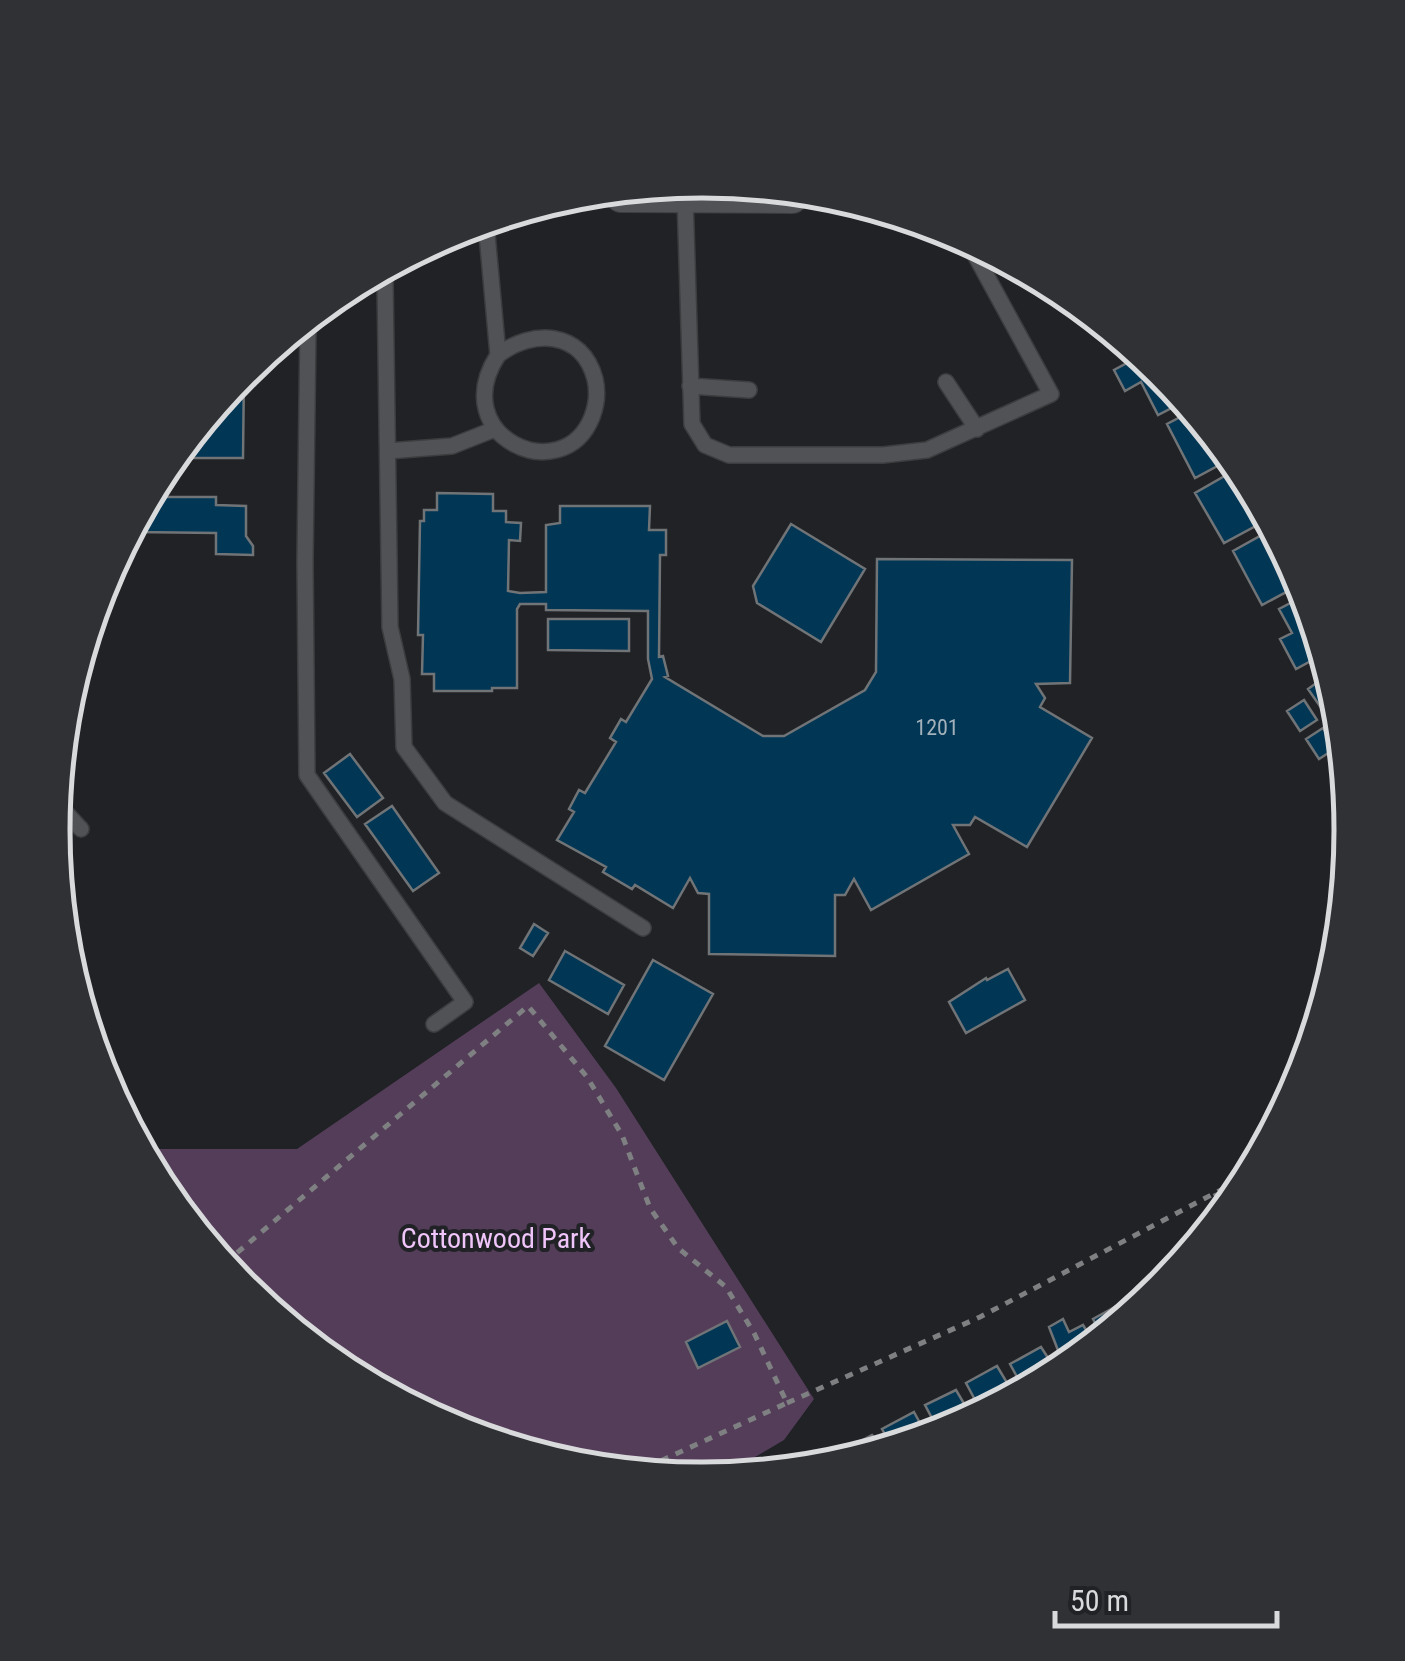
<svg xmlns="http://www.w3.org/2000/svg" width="1405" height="1661" viewBox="0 0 1405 1661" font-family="'Roboto Condensed',sans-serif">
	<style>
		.green { fill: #543d59 }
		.building { fill: #013655; stroke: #707477; stroke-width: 2.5 }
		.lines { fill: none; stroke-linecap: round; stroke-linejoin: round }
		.lane-casing { stroke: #3c3d3f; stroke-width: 18 }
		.secondary-casing { stroke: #3c3d3f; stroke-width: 32 }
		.path { stroke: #7e8082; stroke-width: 5; stroke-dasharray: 8 8; stroke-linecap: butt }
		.lane { stroke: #515256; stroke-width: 15 }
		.secondary { stroke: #515256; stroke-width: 30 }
		.labels { text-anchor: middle; stroke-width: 8; stroke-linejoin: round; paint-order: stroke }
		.number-label { font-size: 22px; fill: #a3b1ba }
		.park-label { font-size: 28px; fill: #f0c5f9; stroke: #202225 }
		.rim { fill: none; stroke: #d9dadc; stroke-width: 5 }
	</style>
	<rect width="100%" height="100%" fill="#202225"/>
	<path class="green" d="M539 983 616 1088 814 1399 784 1440 723 1476 702 1480 453 1431 242 1290 149 1149H297Z"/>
	<path class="building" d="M1140 356 1163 371 1183 402 1158 415 1141 382 1125 391 1114 370Z
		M244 370 243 458H185L243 370Z
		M1190 412 1223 463 1195 478 1167 424Z
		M1230 473 1263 522 1224 543 1195 493Z
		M437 493 493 494V511H506V522L521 523 520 541 509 540 508 591 520 593 546 592V525L560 523V506H650L649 530H666V555H660L659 657 663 656 668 676 665 677 763 736H784L865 690 876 672 877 559 1072 560 1070 683 1036 684 1045 698 1040 707 1092 738 1027 847 975 817 970 825H953L969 854 871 910 854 879 845 895H835V956L709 954V894L698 893 690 878 673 908 635 885 632 889 603 872 606 867 557 840 574 812 569 809 579 790 585 793 616 742 610 738 621 719 626 722 652 679 648 659V611L546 610V604H520L517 609V688H492V691H434V674H422L423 635H418L420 521H424V510H437Z
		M159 497H216V505L246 506V536L253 546V555L216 554V533L135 532Z
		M791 524 865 569 821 642 757 603 753 586Z
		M1269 531 1303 583 1262 605 1233 551Z
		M1306 595 1318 657 1296 669 1280 639 1292 633 1279 609Z
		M548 619H629V651L548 650Z
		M1322 679 1331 722 1308 689Z
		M71 683 72 741H61L65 703Z
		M1304 700 1317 720 1300 731 1287 711Z
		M1323 728 1336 748 1319 759 1306 739Z
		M350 754 383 798 357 817 324 773Z
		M392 806 439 873 413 891 365 824Z
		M534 924 548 933 533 956 520 948Z
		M565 951 624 985 608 1014 549 980Z
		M653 960 713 994 664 1080 605 1046Z
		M1008 969 1025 1000 966 1033 949 1002 986 978 987 980Z
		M1164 1276 1168 1282 1162 1291 1140 1305 1133 1293Z
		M1124 1302 1130 1312 1100 1332 1093 1319Z
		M1063 1319 1069 1332 1083 1325 1091 1338 1061 1358 1049 1327Z
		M727 1321 740 1347 698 1368 686 1342Z
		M1041 1347 1052 1364 1021 1384 1010 1364Z
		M997 1366 1012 1391 981 1411 966 1383Z
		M956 1390 972 1417 951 1431 940 1433 925 1405Z
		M914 1412 927 1436 890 1443 882 1429Z
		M872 1435 880 1445 843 1453 842 1451Z"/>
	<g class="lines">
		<g class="lane-casing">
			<path id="lane" d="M685 196 692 424 705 445 729 455H883L927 450 1051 394 967 240
				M486 223 498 355C445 437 563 490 592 417 597 404 598 392 595 379 582 330 532 329 498 355
				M385 281 390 627 402 679 404 747 445 803 643 928
				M308 327 305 562 307 775 465 1002 434 1024
				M946 382 977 429
				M690 386 749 390
				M388 451 452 446 495 429
				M55 801 81 829"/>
		</g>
		<g class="secondary-casing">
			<path id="secondary" d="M621 197 792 198"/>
		</g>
		<path class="path" d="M1215 1193 1220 1203
			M225 1263 528 1006 587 1077 622 1135 650 1208 678 1248 726 1287 754 1333 787 1403 643 1469
			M787 1403 980 1317 1234 1183"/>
		<use href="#lane" class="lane"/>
		<use href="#secondary" class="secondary"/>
	</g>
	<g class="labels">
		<g class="number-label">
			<text x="937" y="735">1201</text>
		</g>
		<g class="park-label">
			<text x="496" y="1248">Cottonwood Park</text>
		</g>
	</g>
	<path d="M0 0H1405V1661H0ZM70 830a632 632 0 1 1 1264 0a632 632 0 1 1-1264 0Z" fill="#2f3134" fill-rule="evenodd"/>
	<path class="rim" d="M70 830a632 632 0 1 1 1264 0a632 632 0 1 1-1264 0Z"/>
	<path d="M1055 1611v15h222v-15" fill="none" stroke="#d9dadc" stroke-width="5"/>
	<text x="1070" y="1611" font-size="30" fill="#d9dadc" stroke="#202225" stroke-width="8" paint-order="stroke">50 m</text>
</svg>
